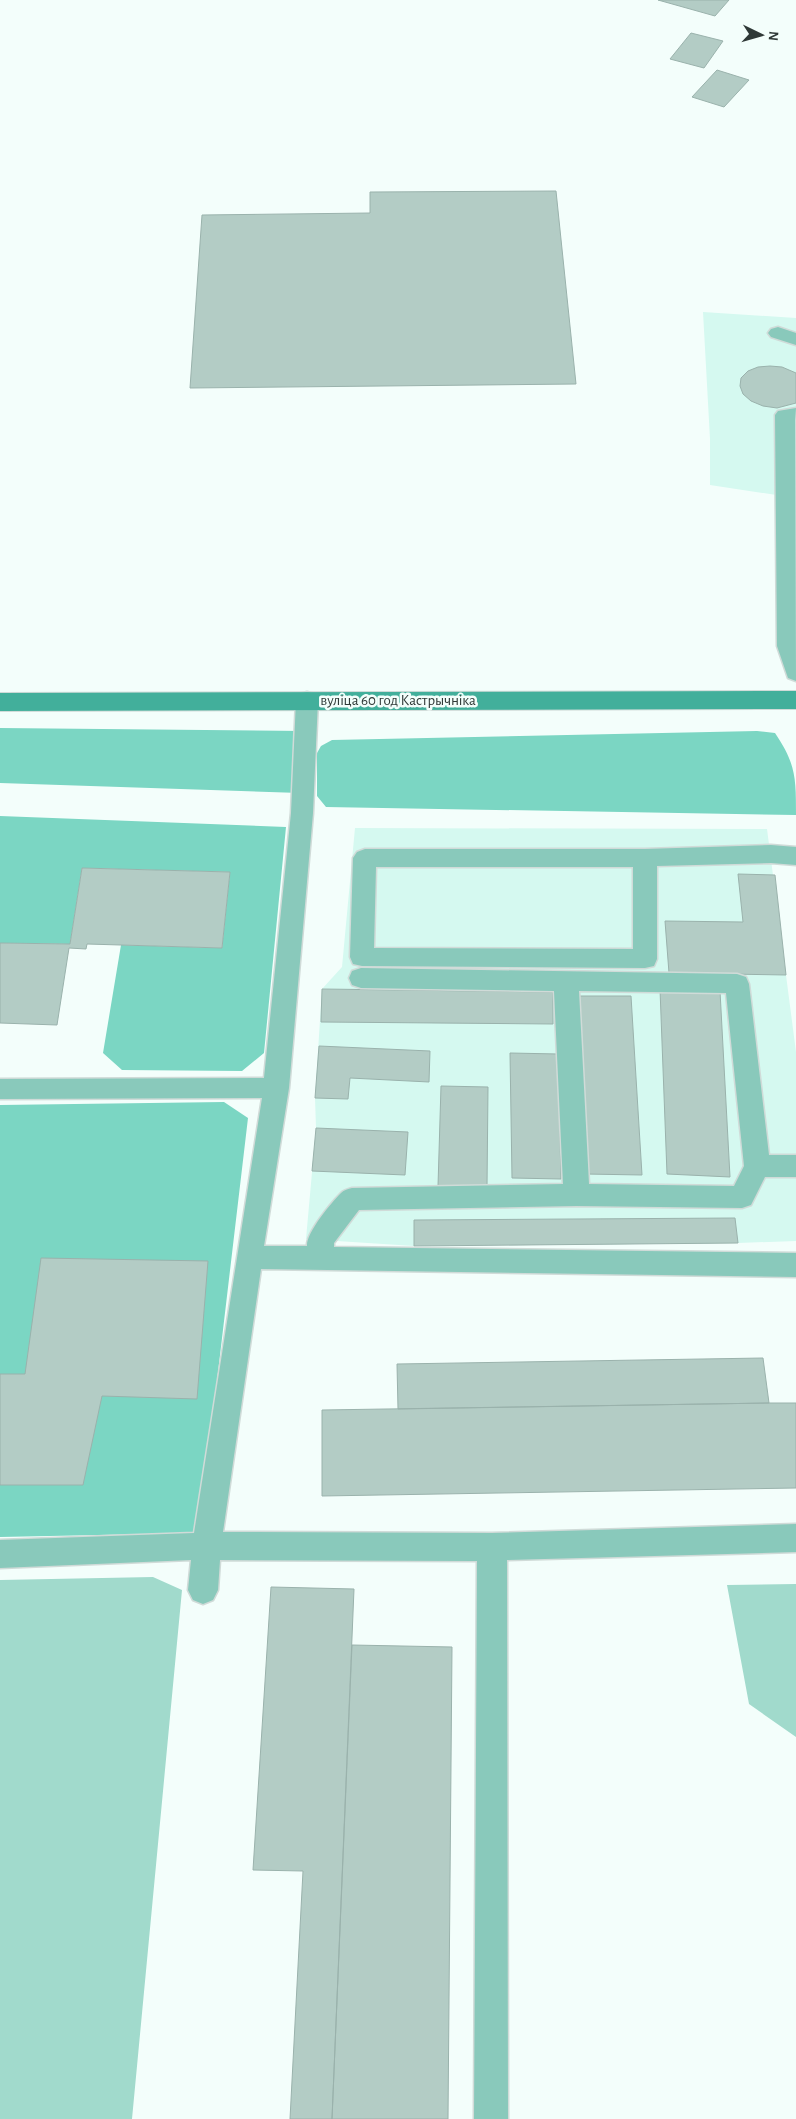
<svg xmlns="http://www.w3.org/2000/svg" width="796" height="2119" viewBox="0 0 796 2119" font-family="'Alegreya Sans',sans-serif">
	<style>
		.built { fill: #d5f9f0 }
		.green { fill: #a1dacc }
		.forest { fill: #7bd6c3 }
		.building { fill: #b3ccc5; stroke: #9ab2ac }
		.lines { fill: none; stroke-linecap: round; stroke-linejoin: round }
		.lane-casing { stroke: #d0dbd8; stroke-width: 3 }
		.secondary-casing { stroke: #d0dbd8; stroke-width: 2 }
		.lane { fill: #89c9bb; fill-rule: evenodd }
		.secondary { fill: #42af9b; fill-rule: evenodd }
		.labels { text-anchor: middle; stroke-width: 5; stroke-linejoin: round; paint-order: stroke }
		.street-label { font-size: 15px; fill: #2f3937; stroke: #f3fefb }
	</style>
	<rect width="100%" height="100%" fill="#f3fefb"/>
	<path class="built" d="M703 312 796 318V498L710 485V439Z
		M355 828 767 829 796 1052V1241L738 1243 414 1246 306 1239 316 1128 315 1098 322 989 342 967Z"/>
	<path class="green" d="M153 1577 182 1590 132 2119H0V1580Z
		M796 1584V1737L749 1704 727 1585Z"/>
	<path class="forest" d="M0 728 304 731 300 793 0 783Z
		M757 731 775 733C796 764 796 778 796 815L326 807 317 796V753L321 746 332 740Z
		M0 816 286 827 264 1053 242 1071 122 1070 103 1053 121 945 222 948 230 872 82 868 70 944 0 943Z
		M224 1102 248 1118 199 1533 0 1537V1105Z"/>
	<path class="building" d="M658 0H729L715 16Z
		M691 33 723 41 704 68 670 59Z
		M717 70 749 80 724 107 692 97Z
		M556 191 576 384 190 388 202 215 370 213V192Z
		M770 366 782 367 796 373V403L777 408 763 406 751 401 743 394 740 386 741 378 748 371 758 367Z
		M82 868 230 872 222 948 87 944 86 949 69 948 57 1025 0 1023V943L70 944Z
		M738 874 775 875 786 975 669 973 665 921 743 922Z
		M322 989 553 992V1024L321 1022Z
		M660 989 720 991 730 1177 667 1174Z
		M578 996H631L642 1175 585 1174Z
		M319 1046 430 1051 429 1082 350 1078 348 1099 315 1098Z
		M510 1053 558 1054 561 1179 512 1178Z
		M441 1086 488 1087 487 1187 438 1186Z
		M316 1128 408 1132 405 1175 312 1171Z
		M735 1218 738 1243 414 1246V1220Z
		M41 1258 208 1261 197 1399 102 1396 83 1485H0V1374H25Z
		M763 1358 769 1403 398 1409 397 1364Z
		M769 1403H796V1488L322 1496V1410Z
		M271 1587 354 1589 332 2119H290L303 1871 253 1870Z
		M352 1645 452 1647 448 2119H332Z"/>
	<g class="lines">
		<g class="lane-casing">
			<path id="lane" d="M778 327 796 333V345L771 337 768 333 771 329Z
				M796 408 795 420 796 681 788 678 777 646 775 415 778 411Z
				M307 692 315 694 318 700 313 813 289 1088 264 1246H307C306 1233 331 1203 341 1193 344 1190 348 1189 352 1188L563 1184 554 991 361 988 352 985 349 978 352 971 361 968 737 974 746 977 749 984 769 1155H796V1177H765L751 1205 742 1208 577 1206 359 1210 334 1243V1247L796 1253V1277L261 1269 223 1532 492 1533 796 1524V1552L507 1560 508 2119H474L477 1561 220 1560 218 1590 213 1600 203 1604 193 1600 188 1590 191 1560 0 1568V1540L194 1533 262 1098 0 1099V1079L264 1078 291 813 296 700 299 694ZM579 991 726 993 744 1166 734 1186 589 1184Z
				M771 845 796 847V865L771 863 657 866V959L654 966 645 968 362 966 353 964 350 957 353 858 357 852 365 849H645ZM376 867H633V949L374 948Z"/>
		</g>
		<g class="secondary-casing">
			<path id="secondary" d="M796 691V709L0 711V693Z"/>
		</g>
		<use href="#lane" class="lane"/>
		<use href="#secondary" class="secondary"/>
	</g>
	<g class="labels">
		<g class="street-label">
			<text x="398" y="705">вуліца 60 год Кастрычніка</text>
		</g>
	</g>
	<g transform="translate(761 35) rotate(95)" stroke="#f3fefb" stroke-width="4" paint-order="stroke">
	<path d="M0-4L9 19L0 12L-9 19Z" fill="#2f3937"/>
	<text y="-8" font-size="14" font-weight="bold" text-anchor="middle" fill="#2f3937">N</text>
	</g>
</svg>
